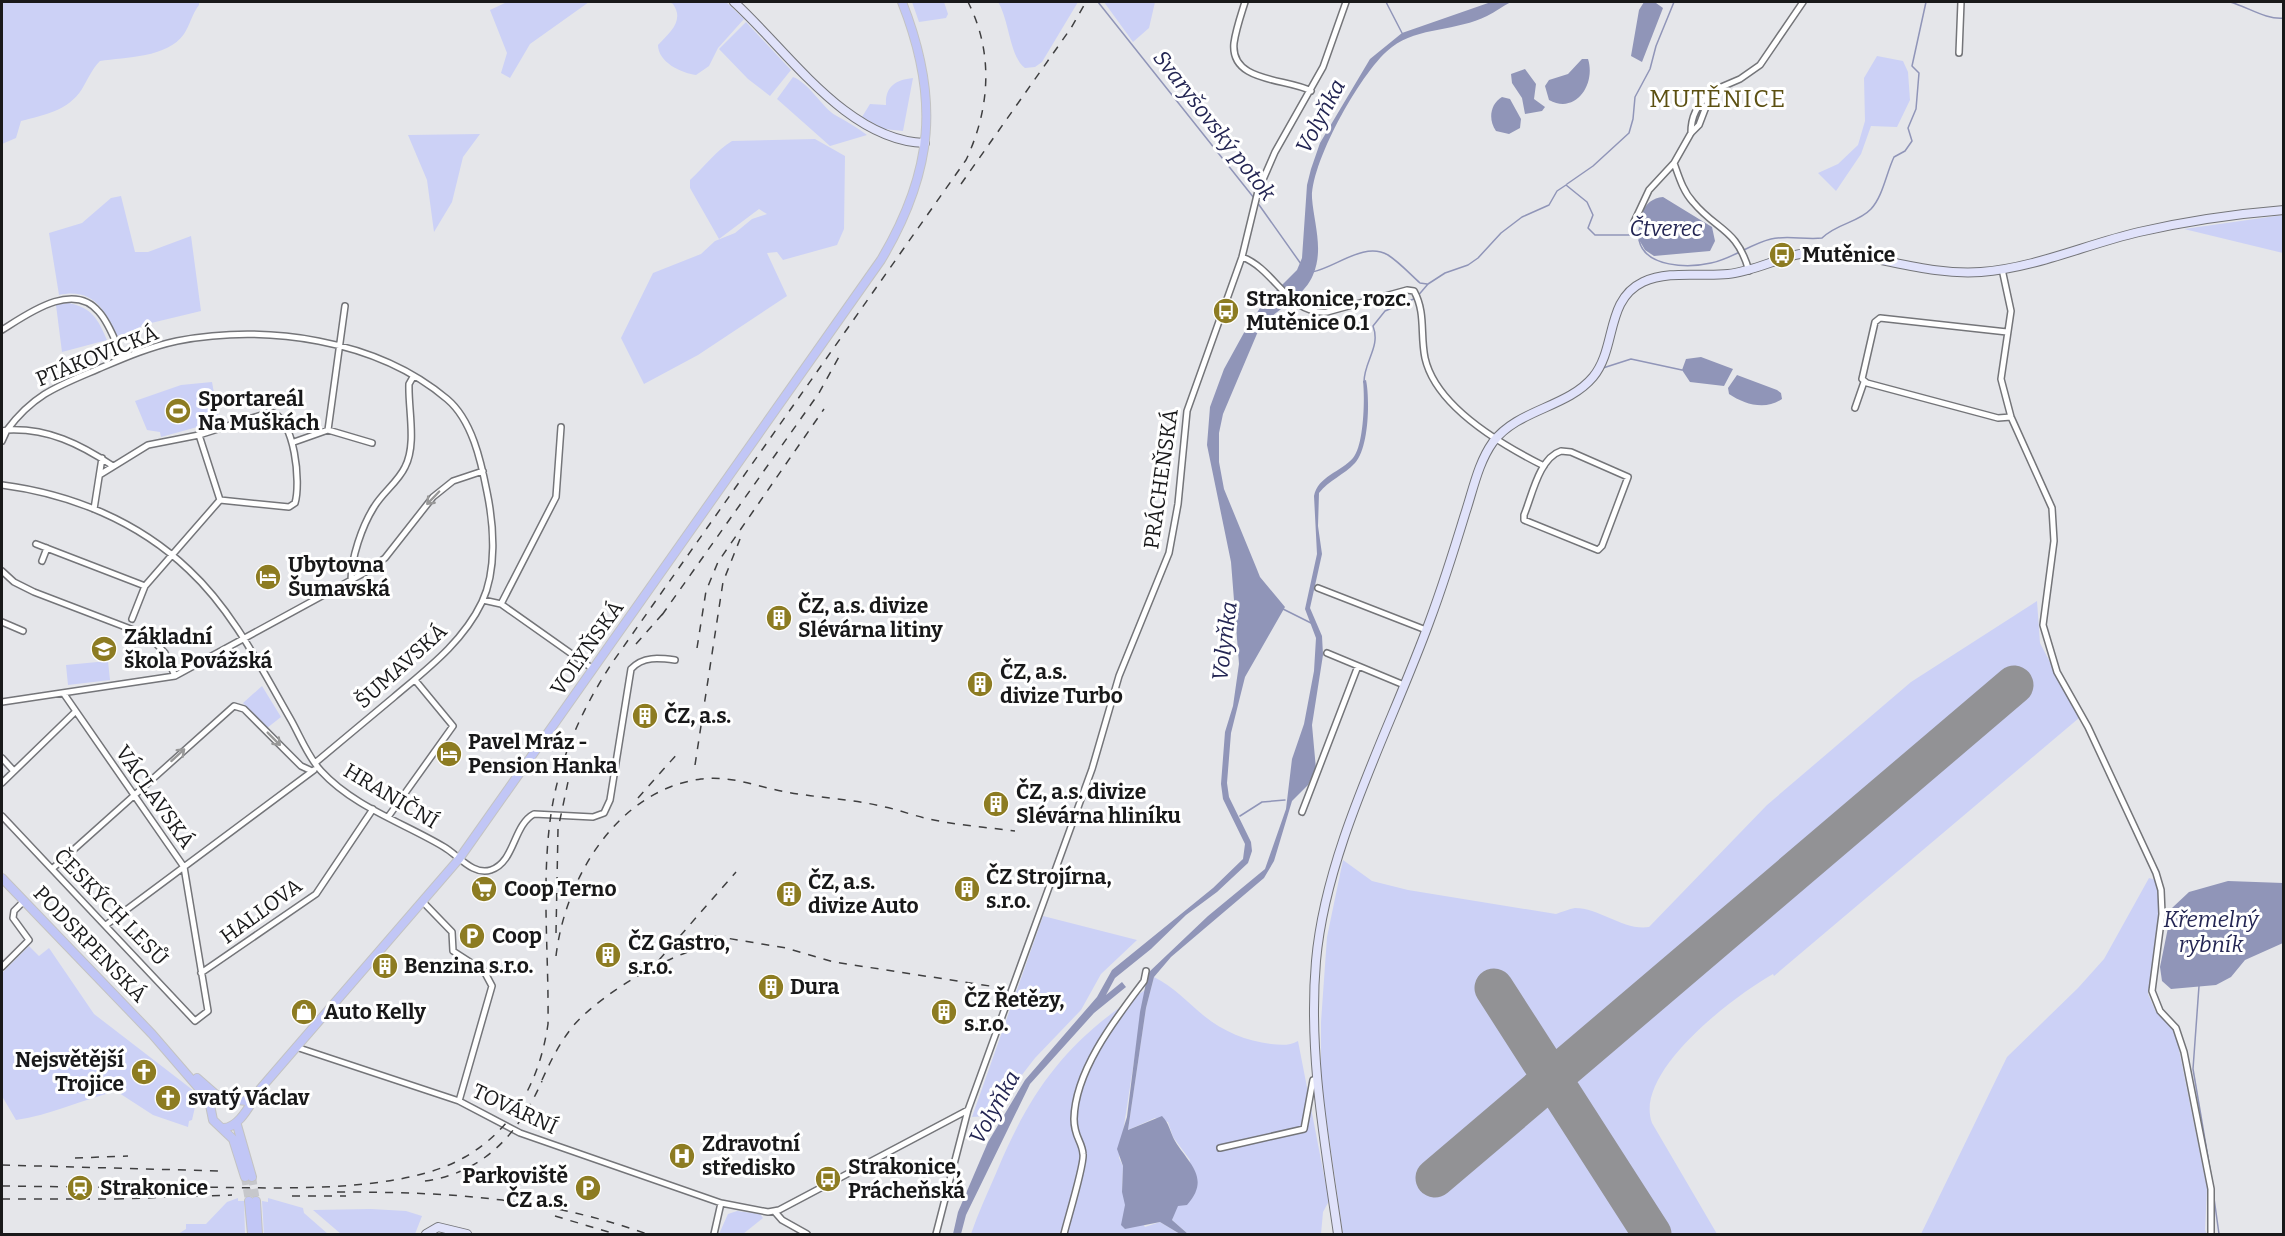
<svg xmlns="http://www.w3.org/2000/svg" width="2285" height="1236" viewBox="0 0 2285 1236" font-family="Bitter,serif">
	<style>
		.green { fill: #ccd1f6 }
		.water { fill: #9095b8 }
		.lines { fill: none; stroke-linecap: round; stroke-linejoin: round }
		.stream { stroke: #9095b8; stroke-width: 1.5 }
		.runway { stroke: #929295; stroke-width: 39 }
		.primary-tunnel { stroke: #c6c7cb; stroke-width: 8; stroke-dasharray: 8 4; stroke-linecap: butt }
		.street-casing { stroke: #747579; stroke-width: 8 }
		.secondary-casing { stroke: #747579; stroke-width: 10 }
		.primary-casing { stroke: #c3c3c3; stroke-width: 10 }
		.street { stroke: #fff; stroke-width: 5 }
		.secondary { stroke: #e0e2fa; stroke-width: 8 }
		.primary { stroke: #c1c6f6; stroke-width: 8 }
		.rail { stroke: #3f3f40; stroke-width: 1.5; stroke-dasharray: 8 8; stroke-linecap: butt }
		.oneway { stroke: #989898 }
		.labels { text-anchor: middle; stroke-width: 6; stroke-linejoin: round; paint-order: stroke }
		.poi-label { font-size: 21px; font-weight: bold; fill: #19191a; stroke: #fff; text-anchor: start }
		.street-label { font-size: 21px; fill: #19191a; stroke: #fff }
		.water-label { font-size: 22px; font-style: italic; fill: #232553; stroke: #fff }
		.quarter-label { font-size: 24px; letter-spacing: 1.5px; fill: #5c5012; stroke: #fff }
	</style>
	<rect width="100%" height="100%" fill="#e5e6ea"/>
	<path class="green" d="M2 2H199V5C192 14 190 25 184 34 167 58 126 57 100 61 92 69 88 79 82 89 68 111 44 115 21 121L16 138 2 144Z
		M507 2H589L530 44 510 78 501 73 507 53 490 10Z
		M669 2H726L744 19 718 48 709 66 696 75C681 73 658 62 658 45 669 33 685 21 673 4Z
		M912 2H944L948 14 946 18 919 22Z
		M998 2H1078L1042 62 1035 67 1025 68C1010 58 1009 19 998 2Z
		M1104 2H1155L1149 28 1133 42Z
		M746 22 791 70 770 96 748 79 719 49Z
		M1877 56 1903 61 1908 72 1910 100 1897 127 1871 126 1861 154 1836 191 1818 173 1838 164 1858 145 1865 121 1864 78Z
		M793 77C809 83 823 108 835 115 846 121 856 127 867 135L830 146 777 99Z
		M913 78 903 131 884 129 862 117 870 104 886 105C885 87 895 80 913 78Z
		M480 134 463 157 452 202 434 232 427 180 408 135Z
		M815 139 845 156 844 229 837 245 783 260 777 252 767 253 787 296 698 355 644 384 621 338 653 273 701 254 715 241 735 233 752 219 767 214 759 209 719 239 690 188V180C704 167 717 150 732 141Z
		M121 196 135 252H148L191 236 201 311 147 324 118 337C106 311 93 287 59 295L49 233 82 223 111 198Z
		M2283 215V253L2184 229Z
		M69 303C92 308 98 319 107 340L62 352 56 305Z
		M212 382 219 421 161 437 160 432 147 430 135 401 181 385Z
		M2037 601 2040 643 2079 718 1774 976 1773 974C1734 996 1633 1072 1652 1123L1717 1234H1343L1321 1082V1022L1327 937 1343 860 1372 881 1408 890 1556 914C1562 912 1569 909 1575 908 1600 908 1624 931 1649 927L1767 805 1911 682Z
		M108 661 110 680 68 685 66 665Z
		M262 686 281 717 267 728 243 703Z
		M2149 878 2156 880 2160 896V918L2148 994 2156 1012 2175 1030 2207 1188 2205 1230 2207 1234H1921L2007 1057 2078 988 2104 959Z
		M1043 916 1137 940 1101 974 1081 1010 1035 1058 1018 1080 1000 1115 972 1117Z
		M29 946 39 956 49 948 94 1014 198 1094 192 1120 189 1121 188 1127 153 1115 116 1091C82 1100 50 1115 16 1120L2 1096V973Z
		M1154 977C1174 987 1186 1001 1203 1015 1222 1031 1246 1041 1271 1044 1280 1045 1290 1046 1298 1041L1329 1201 1323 1212 1321 1234H1188L1172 1220 1190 1160 1173 1137 1168 1122 1155 1118 1128 1130 1146 1008Z
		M1145 990 1119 1158 1123 1166 1122 1192 1145 1227 1160 1222 1180 1234H971C978 1213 988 1192 997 1171 1032 1087 1068 1040 1145 990Z
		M238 1198V1201H244L245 1234H178L186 1229V1224H206L227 1202Z
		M268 1198 303 1208 304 1213 328 1234H264L262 1201 268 1202Z
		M371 1209 406 1211 422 1216 415 1234H341L313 1210Z
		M737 1211 760 1214 763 1218 743 1234H719L728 1214Z"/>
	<path class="water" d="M1491 2H1511C1503 6 1495 12 1487 16 1458 31 1418 27 1392 47 1363 68 1311 161 1312 198 1314 224 1324 249 1313 275 1303 299 1274 310 1259 329L1223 414 1219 433V462L1224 489 1256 567 1260 577 1285 607 1245 677 1231 733 1227 783 1229 797 1251 842 1252 851 1248 863 1217 892 1186 915 1151 949 1115 978 1106 995 1122 982 1126 987 1094 1013 1030 1084 966 1215 961 1234H953L958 1212 988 1142 1025 1080 1097 997 1112 970 1213 888 1243 859 1245 844 1223 799 1221 784 1225 732 1233 706 1239 664 1231 562 1207 445 1210 407 1224 369 1246 329 1262 305 1297 270 1302 258 1307 185 1311 169 1320 143 1370 59 1402 33Z
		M1644 2 1656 3 1663 8 1642 62 1631 56 1639 10Z
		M1582 59H1588C1596 84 1576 115 1549 100L1545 86 1549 80 1568 74Z
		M1525 69 1536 84 1534 99 1545 107 1542 111 1525 114 1522 98 1512 83 1511 74Z
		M1502 97 1510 99 1521 119 1520 128 1509 134 1496 131C1488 120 1490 104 1502 97Z
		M1663 197 1712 227 1715 241 1710 251 1654 256 1645 250 1638 238C1639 219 1642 199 1663 197Z
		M1701 357 1733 369 1724 386 1690 382 1682 370 1686 359Z
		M1737 375 1777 390 1781 393 1782 399C1765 411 1744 404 1729 394L1728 388Z
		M1366 380C1370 399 1369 448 1355 463 1344 475 1329 480 1319 493L1318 526 1322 554 1310 608 1322 636 1323 655 1312 725 1316 769 1308 785 1292 801 1274 861 1264 878 1171 957 1154 977 1146 1008 1128 1130 1162 1116C1169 1123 1170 1132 1175 1141 1189 1164 1211 1178 1187 1205L1178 1206 1172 1220 1188 1234H1180L1160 1222 1125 1229 1121 1225 1125 1205 1122 1192 1123 1166 1117 1149 1127 1117 1140 1012 1148 973 1208 916 1265 869 1286 809 1292 759 1304 724 1314 671 1316 638 1305 609 1317 554 1314 496C1318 476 1341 472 1353 458 1364 445 1365 398 1363 381Z
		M2228 881 2283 883V943L2245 960 2231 977 2216 985 2171 989 2162 981 2160 967 2172 908 2189 892Z"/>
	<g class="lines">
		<path class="stream" d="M1098 2 1254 198
			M1386 2 1402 33
			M2230 2C2248 7 2266 20 2284 18
			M1567 184 1593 166 1629 133 1633 119 1635 97 1650 69 1656 46 1674 2
			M1257 202 1301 264
			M1639 240C1645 268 1689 268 1711 263 1732 259 1750 244 1771 239 1787 235 1805 240 1822 238 1837 223 1858 223 1871 209 1883 196 1886 174 1894 157L1905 151 1912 141 1908 128 1916 109 1919 73 1912 66 1926 2
			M1312 272C1335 268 1364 241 1388 255 1399 262 1410 274 1420 283L1427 284
			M1603 368 1631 359 1682 370
			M1364 382C1364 361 1381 347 1373 326L1385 311 1416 298 1428 284 1445 273 1468 265 1478 258 1501 233 1522 217 1549 205 1557 191 1566 185 1587 202 1593 215 1588 228 1595 235H1638
			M1283 609 1311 623
			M1240 816 1262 802 1285 800
			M2199 986 2193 1069 2213 1187
			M2213 1191 2219 1234"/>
		<path class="runway" d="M1494 988 1652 1234
			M1435 1178 2014 685"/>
		<path class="primary-tunnel" d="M245 1177 249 1201
			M252 1177 256 1201"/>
		<g class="street-casing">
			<path id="street" d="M1245 2C1241 15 1236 29 1234 43 1230 83 1287 78 1311 91
				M1959 53 1961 2
				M1691 133C1691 116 1697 106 1709 94
				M1634 222 1649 190 1674 163
				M1242 257C1275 269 1288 315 1327 312L1407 290 1414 291C1426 313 1420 334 1425 358 1436 407 1502 445 1544 466
				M2002 269 2011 311 2001 379 2011 417 2052 508 2054 541 2043 625 2057 672 2088 727 2156 873 2161 890 2162 914 2152 991 2160 1011 2176 1028 2184 1052 2211 1189V1234
				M1749 271C1737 228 1717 231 1693 202 1683 191 1679 177 1674 163L1691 133 1699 125 1712 91 1740 79 1760 65 1803 2
				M2 330C26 315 73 280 99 312 110 324 116 344 123 358
				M2007 332 1880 318 1875 322 1862 379 1867 383 1998 418 2011 417
				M1855 408 1864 382
				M328 430 345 306
				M2 431 7 430C34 394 58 386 98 369 124 358 149 347 177 341 266 324 376 339 447 399 472 420 481 461 487 492 494 526 497 570 482 602 463 642 427 669 394 697 368 719 341 741 315 763
				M2 441 7 430C48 428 80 444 113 466
				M294 442 328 430 372 443
				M1561 451 1571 452 1628 477 1602 546 1598 550 1524 520V515C1532 496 1539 458 1561 451Z
				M101 474 148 445 199 435 271 412C295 419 301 483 295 503L289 507 220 500 199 435
				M2 485C71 494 138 521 189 570 233 611 261 668 291 720 300 736 308 757 321 771 354 807 404 823 444 847 458 855 473 876 491 870 515 862 513 825 534 814L593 817 604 813 610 800 631 669C643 656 659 658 675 660
				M94 509 102 458
				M36 544 145 586
				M42 561 47 548
				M2 571 14 582 34 592 149 636 165 653 175 676
				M351 581C351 558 362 526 374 507 383 492 398 482 405 467 417 444 408 409 409 384L413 377
				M1318 588 1426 630
				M483 600 501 604 593 669
				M501 604 556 497 561 427
				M132 619 145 586 220 500
				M2 622 23 631
				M1327 653 1404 685
				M2 702 175 676 364 573 385 558 433 497 453 481 483 471
				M2 758 13 770
				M2 783 75 712
				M1302 812 1358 666
				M2 816 195 1021 208 1011 184 867 64 694
				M388 817 453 726 415 680
				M52 869 234 706 244 709 301 766 312 771
				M423 902 452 932 453 951 484 971 492 986 459 1101
				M106 925 314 770
				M2 967 29 940 13 918 14 911 24 901
				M201 973 316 894 373 809
				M296 1047 459 1101 520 1133 721 1203 768 1212 779 1210 968 1110
				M1220 1148 1304 1129 1313 1080 1318 1079
				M775 1212 782 1220 807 1234
				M714 1234 721 1203
				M936 1234 968 1110 1092 769 1119 676 1169 553 1178 504 1187 411 1242 257 1258 191 1275 152 1323 67 1346 2
				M1064 1234C1067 1221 1085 1163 1083 1154 1082 1141 1074 1137 1074 1119 1075 1070 1116 1018 1144 981L1146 971"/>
		</g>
		<g class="secondary-casing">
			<path id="secondary" d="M734 2C788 51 847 141 925 143
				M426 1234 438 1227 467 1234
				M1338 1234C1325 1144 1308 1053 1316 961 1326 847 1391 728 1430 620 1443 585 1454 550 1465 514 1473 490 1478 463 1493 442 1518 409 1567 408 1593 377 1617 348 1605 300 1643 282 1669 270 1701 277 1728 274 1759 271 1789 251 1820 252 1874 253 1925 276 1981 272 2035 268 2087 244 2139 232 2187 221 2235 214 2284 210"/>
		</g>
		<g class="primary-casing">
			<path id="primary" d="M2 878 152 1034 209 1100 213 1120 233 1139 245 1177
				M197 1078 221 1099
				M217 1102 224 1098 246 1101 252 1096
				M237 1125 252 1177
				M223 1128C240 1128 251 1102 261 1088L459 859 881 260C934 171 940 98 902 2
				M249 1201 252 1234
				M256 1201 258 1234"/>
		</g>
		<use href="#street" class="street"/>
		<use href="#secondary" class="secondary"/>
		<use href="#primary" class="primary"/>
		<path class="rail" d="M961 184 1071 28 1086 2
			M662 615 819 393 840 355
			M636 644 667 609
			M697 648 706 591 718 562 824 409
			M695 765 723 582 740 539
			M638 798 678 753
			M556 933 558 829 572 763
			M714 936 786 948 834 962 990 986
			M556 956C565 879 617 790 701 779 731 775 758 787 786 792 819 798 853 799 885 807 899 810 912 815 925 818 954 825 985 827 1015 831
			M659 960 736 872
			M542 1080C551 1060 560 1042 574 1025 605 990 680 947 726 942
			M75 1158 128 1156
			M2 1165 220 1171
			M425 1181C484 1173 519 1133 542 1081
			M2 1186C64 1187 126 1187 188 1187 265 1187 398 1196 465 1157 515 1128 540 1079 548 1024 549 954 541 882 551 814 559 759 582 709 612 663L966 160C990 109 994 53 968 2
			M337 1192C447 1192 543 1197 647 1234
			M292 1196H346
			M2 1199H123
			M116 1199 232 1195
			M555 1216 615 1234"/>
	</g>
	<defs><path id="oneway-shaft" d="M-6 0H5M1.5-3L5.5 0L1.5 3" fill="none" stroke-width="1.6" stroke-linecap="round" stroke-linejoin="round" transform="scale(1.5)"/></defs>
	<g class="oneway">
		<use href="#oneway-shaft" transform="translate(433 498) rotate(134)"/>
		<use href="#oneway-shaft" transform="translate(274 739) rotate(45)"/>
		<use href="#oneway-shaft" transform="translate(178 755) rotate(-42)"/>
	</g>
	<defs>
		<g id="bus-disc" transform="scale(1.35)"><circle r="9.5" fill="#8d7c22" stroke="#fff"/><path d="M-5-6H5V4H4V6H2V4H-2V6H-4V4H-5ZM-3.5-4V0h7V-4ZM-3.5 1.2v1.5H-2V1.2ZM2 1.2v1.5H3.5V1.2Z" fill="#fff"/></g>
		<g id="stadium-disc" transform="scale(1.35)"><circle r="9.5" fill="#8d7c22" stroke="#fff"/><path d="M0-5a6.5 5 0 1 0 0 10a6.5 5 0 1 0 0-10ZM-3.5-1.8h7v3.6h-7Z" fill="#fff"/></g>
		<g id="hotel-disc" transform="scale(1.35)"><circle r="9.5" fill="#8d7c22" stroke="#fff"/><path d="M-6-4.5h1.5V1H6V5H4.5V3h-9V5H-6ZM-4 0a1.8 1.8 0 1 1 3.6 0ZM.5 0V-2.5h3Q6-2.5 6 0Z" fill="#fff"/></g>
		<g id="building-disc" transform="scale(1.35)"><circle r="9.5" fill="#8d7c22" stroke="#fff"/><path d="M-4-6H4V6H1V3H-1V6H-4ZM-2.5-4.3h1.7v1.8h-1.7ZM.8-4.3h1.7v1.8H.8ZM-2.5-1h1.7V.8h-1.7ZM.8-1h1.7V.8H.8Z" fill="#fff"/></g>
		<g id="school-disc" transform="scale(1.35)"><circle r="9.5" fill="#8d7c22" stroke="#fff"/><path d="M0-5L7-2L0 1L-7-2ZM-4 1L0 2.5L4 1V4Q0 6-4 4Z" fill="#fff"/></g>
		<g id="supermarket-disc" transform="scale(1.35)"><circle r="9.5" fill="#8d7c22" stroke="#fff"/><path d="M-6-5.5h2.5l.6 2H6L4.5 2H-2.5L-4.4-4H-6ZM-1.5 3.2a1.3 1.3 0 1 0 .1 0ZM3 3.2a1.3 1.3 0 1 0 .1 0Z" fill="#fff"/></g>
		<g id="parking-disc" transform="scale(1.35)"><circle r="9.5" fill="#8d7c22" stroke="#fff"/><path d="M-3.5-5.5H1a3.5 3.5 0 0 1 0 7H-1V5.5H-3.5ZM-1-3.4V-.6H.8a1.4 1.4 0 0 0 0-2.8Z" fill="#fff"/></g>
		<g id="shop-disc" transform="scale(1.35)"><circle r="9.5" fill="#8d7c22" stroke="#fff"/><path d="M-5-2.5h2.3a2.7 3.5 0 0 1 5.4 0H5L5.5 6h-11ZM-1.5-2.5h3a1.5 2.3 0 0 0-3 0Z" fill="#fff"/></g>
		<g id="church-disc" transform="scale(1.35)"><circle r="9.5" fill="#8d7c22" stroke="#fff"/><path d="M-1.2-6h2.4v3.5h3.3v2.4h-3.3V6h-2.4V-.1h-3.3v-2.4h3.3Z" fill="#fff"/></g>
		<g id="hospital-disc" transform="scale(1.35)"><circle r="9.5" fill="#8d7c22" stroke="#fff"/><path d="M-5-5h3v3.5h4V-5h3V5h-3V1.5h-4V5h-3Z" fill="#fff"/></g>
		<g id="station-disc" transform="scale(1.35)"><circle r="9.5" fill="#8d7c22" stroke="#fff"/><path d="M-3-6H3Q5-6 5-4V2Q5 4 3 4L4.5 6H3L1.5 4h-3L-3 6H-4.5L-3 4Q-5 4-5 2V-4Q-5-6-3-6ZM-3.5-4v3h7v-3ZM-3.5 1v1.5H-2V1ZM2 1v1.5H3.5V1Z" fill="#fff"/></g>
	</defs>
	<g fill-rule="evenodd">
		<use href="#bus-disc" x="1782" y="255"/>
		<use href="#bus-disc" x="1226" y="311"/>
		<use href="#stadium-disc" x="178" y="411"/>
		<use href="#hotel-disc" x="268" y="577"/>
		<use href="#building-disc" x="779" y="618"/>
		<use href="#school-disc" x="104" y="649"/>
		<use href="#building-disc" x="980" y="684"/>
		<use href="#building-disc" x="645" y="716"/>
		<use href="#hotel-disc" x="449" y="754"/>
		<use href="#building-disc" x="996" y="804"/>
		<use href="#supermarket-disc" x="484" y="889"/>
		<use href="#building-disc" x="967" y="889"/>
		<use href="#building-disc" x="789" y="894"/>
		<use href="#parking-disc" x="472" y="936"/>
		<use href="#building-disc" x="608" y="955"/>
		<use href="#building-disc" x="385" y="966"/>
		<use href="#building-disc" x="771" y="987"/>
		<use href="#shop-disc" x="304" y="1012"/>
		<use href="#building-disc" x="944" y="1012"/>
		<use href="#church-disc" x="144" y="1072"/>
		<use href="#church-disc" x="168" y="1098"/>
		<use href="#hospital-disc" x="682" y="1156"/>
		<use href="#bus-disc" x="828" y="1179"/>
		<use href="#station-disc" x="80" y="1188"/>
		<use href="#parking-disc" x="588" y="1188"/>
	</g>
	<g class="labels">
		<g class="poi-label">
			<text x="1802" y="262">Mutěnice</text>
			<text x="1246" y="306">Strakonice, rozc.<tspan x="1246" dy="24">Mutěnice 0.1</tspan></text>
			<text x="198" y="406">Sportareál<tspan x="198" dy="24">Na Muškách</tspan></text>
			<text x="288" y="572">Ubytovna<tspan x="288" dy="24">Šumavská</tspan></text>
			<text x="798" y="613">ČZ, a.s. divize<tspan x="798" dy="24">Slévárna litiny</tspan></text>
			<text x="124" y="644">Základní<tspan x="124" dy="24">škola Povážská</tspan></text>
			<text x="1000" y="679">ČZ, a.s.<tspan x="1000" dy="24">divize Turbo</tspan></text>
			<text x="664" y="723">ČZ, a.s.</text>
			<text x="468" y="749">Pavel Mráz -<tspan x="468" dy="24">Pension Hanka</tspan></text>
			<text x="1016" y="799">ČZ, a.s. divize<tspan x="1016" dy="24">Slévárna hliníku</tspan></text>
			<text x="986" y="884">ČZ Strojírna,<tspan x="986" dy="24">s.r.o.</tspan></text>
			<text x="808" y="889">ČZ, a.s.<tspan x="808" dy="24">divize Auto</tspan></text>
			<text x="504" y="896">Coop Terno</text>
			<text x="492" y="943">Coop</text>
			<text x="628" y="950">ČZ Gastro,<tspan x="628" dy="24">s.r.o.</tspan></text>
			<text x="404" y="973">Benzina s.r.o.</text>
			<text x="790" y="994">Dura</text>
			<text x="964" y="1007">ČZ Řetězy,<tspan x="964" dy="24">s.r.o.</tspan></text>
			<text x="324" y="1019">Auto Kelly</text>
			<text x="124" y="1067" text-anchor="end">Nejsvětější<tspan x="124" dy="24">Trojice</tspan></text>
			<text x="188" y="1105">svatý Václav</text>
			<text x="702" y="1151">Zdravotní<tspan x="702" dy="24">středisko</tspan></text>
			<text x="848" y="1174">Strakonice,<tspan x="848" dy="24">Prácheňská</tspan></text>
			<text x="568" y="1183" text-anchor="end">Parkoviště<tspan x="568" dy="24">ČZ a.s.</tspan></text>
			<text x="100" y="1195">Strakonice</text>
		</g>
		<g class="street-label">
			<text transform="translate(97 356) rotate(-22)" y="7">PTÁKOVICKÁ</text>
			<text transform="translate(1161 479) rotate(-82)" y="7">PRÁCHEŇSKÁ</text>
			<text transform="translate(587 648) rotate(-55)" y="7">VOLYŇSKÁ</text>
			<text transform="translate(401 666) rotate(-42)" y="7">ŠUMAVSKÁ</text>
			<text transform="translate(391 796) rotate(31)" y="7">HRANIČNÍ</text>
			<text transform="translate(155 797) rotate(55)" y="7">VÁCLAVSKÁ</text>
			<text transform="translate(111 907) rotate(46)" y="7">ČESKÝCH LESŮ</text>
			<text transform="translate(261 911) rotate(-36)" y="7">HALLOVA</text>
			<text transform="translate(90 944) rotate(46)" y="7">PODSRPENSKÁ</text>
			<text transform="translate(515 1109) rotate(25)" y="7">TOVÁRNÍ</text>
		</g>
		<g class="water-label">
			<text transform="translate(1320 116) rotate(-62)" y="8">Volyňka</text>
			<text transform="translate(1215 125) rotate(52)" y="8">Svaryšovský potok</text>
			<text x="1666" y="236">Čtverec</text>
			<text transform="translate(1224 641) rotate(-83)" y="8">Volyňka</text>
			<text x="2211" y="927">Křemelný<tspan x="2211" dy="25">rybník</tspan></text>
			<text transform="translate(994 1107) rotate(-61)" y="8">Volyňka</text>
		</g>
		<g class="quarter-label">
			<text x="1718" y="107">MUTĚNICE</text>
		</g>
	</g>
	<rect width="2285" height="1236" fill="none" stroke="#19191a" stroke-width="6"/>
</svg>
